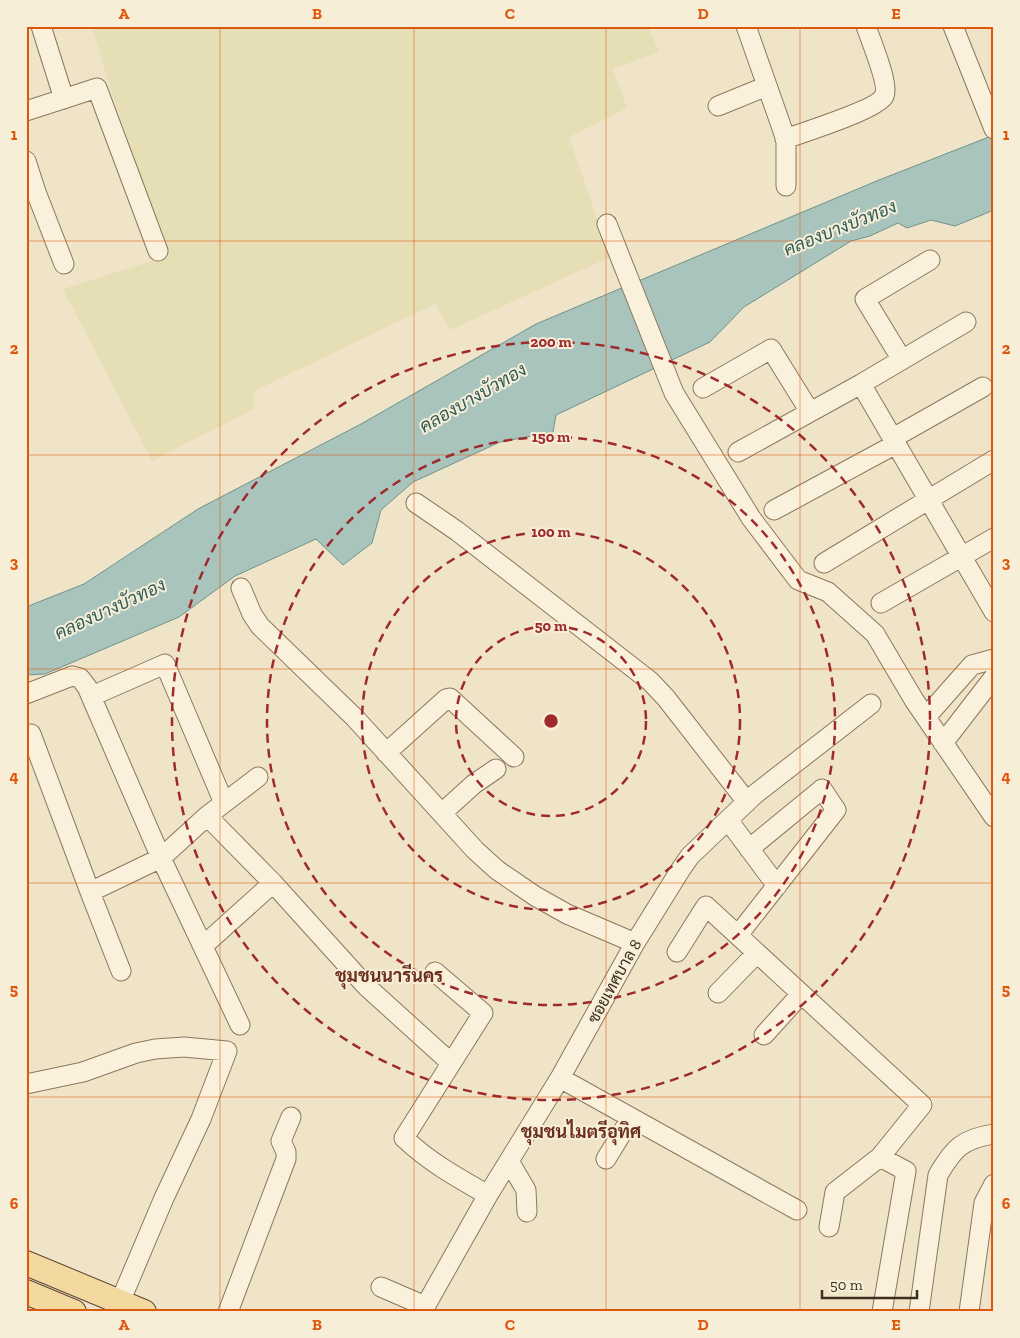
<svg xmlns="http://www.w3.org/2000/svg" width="1020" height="1338" viewBox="0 0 1020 1338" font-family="'Zilla Slab',Sarabun,serif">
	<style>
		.farmland { fill: #e6deb5 }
		.water { fill: #a9c4bc; stroke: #6f938a }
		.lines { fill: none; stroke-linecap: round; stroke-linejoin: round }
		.minor-casing { stroke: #8d765c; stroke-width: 21 }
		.major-casing { stroke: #5b4430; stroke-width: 26 }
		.minor { stroke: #faf1dc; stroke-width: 19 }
		.major { stroke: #f3d9a0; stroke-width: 24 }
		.grid { fill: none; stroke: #df570d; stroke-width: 1; stroke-opacity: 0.55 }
		.ring { fill: none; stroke: #9e2a2b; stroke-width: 2.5; stroke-dasharray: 9 6 }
		.labels { text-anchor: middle; stroke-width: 4; stroke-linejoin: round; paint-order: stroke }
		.street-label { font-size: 16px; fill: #3d2e20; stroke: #f7eed8 }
		.water-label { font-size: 18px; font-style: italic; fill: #2f5d5a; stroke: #f7eed8 }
		.neighbourhood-label { font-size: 18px; font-weight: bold; fill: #6b2e1e; stroke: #f7eed8 }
		.centre { fill: #9e2a2b; stroke: #f7eed8; stroke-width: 2.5 }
		.ring-label { font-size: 15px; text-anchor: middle; font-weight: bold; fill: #9e2a2b; stroke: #f7eed8; stroke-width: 4; stroke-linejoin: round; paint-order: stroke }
		.neatline { fill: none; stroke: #df570d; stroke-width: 2 }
		.grid-label { font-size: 16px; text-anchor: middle; font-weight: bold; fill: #df570d }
	</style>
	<rect width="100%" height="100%" fill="#f0e4c8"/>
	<path class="farmland" d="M92 26H648L659 52 613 69 627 108 569 137 610 257 450 330 435 304 254 391V409L152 461 63 289 168 256 107 78Z"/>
	<path class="water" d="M994 135V210L955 226 931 220 907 228 898 223 870 236 851 241 744 307 710 342 556 415 553 432 500 442 413 482 381 510 372 543 343 565 316 539 235 576 179 617 45 674 26 675V607L84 584 198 509 361 424 536 324 879 180Z"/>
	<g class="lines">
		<g class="minor-casing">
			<path id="minor" d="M41 26 64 99
				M746 26 784 134 786 142V186
				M953 26 994 129
				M718 106 767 86
				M26 111 97 88 158 251
				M785 139C802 133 878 109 884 96 890 85 870 39 866 26
				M26 161 36 192 64 264
				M607 224 674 393 751 518 798 580 828 592 875 634 914 700 994 817
				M902 360 865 299 930 260
				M861 384 994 612
				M703 388 771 349 810 412
				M893 438 983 387
				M738 452 861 384 966 322
				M416 503 457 531 650 681 666 698 747 802
				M774 510 896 444
				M824 563 994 460
				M241 588 252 614 260 626 355 718 475 850 497 870 535 896 567 914 635 943
				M881 603 994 538
				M26 694 72 676 80 678 87 687 161 858 240 1025
				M92 696 165 664 224 803
				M926 717 972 665 994 659
				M31 734 90 892 121 971
				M943 743 994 677
				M386 753 446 699 450 698 514 757
				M442 813 474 784 496 769
				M207 816 273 883 366 986 451 1063
				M728 820 777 886
				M90 892 161 858 207 816 258 777
				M738 935 836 810 822 789 749 849
				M203 946 273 883
				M677 952 706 906 922 1105 880 1157
				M435 972 483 1013 404 1138C429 1162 458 1178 488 1195
				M718 993 757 953
				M764 1035 801 994
				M560 1078 797 1210
				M26 1084 83 1072 136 1053 155 1049 184 1047 227 1051 201 1119 164 1198 120 1302
				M606 1159 631 1118
				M509 1161 526 1190 527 1212
				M829 1227 835 1192 880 1157 906 1171 882 1312
				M381 1287 425 1306
				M228 1312 286 1159V1152L281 1141 291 1117
				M422 1312 488 1195 560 1078 635 943 681 869 690 856 754 795 871 704
				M919 1312 938 1175C954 1148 962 1139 994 1134
				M969 1312 984 1203 994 1184"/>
		</g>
		<g class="major-casing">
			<path id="major" d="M26 1263 144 1312
				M26 1292 74 1312"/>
		</g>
		<use href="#minor" class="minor"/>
		<use href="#major" class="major"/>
	</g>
	<path class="grid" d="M220 26V1312M414 26V1312M606 26V1312M800 26V1312M26 241H994M26 455H994M26 669H994M26 883H994M26 1097H994"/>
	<g class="ring">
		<circle cx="551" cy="721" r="95"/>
		<circle cx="551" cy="721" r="189"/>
		<circle cx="551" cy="721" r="284"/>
		<circle cx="551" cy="721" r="379"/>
	</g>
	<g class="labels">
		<g class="street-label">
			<text transform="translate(614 981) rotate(-61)" y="6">ซอยเทศบาล 8</text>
		</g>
		<g class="water-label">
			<text transform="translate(840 228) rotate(-22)" y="6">คลองบางบัวทอง</text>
			<text transform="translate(473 398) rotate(-30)" y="6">คลองบางบัวทอง</text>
			<text transform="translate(110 609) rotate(-25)" y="6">คลองบางบัวทอง</text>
		</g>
		<g class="neighbourhood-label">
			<text x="389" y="982">ชุมชนนารีนคร</text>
			<text x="581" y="1138">ชุมชนไมตรีอุทิศ</text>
		</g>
	</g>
	<circle cx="551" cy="721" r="8" class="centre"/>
	<g class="ring-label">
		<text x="551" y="347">200 m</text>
		<text x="551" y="442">150 m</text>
		<text x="551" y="537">100 m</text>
		<text x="551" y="631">50 m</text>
	</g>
	<rect width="1020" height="1338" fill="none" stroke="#f7eed8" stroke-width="55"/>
	<path d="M822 1290v8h95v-8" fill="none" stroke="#3d2e20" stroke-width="2.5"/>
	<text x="830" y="1290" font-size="15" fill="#3d2e20" stroke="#f7eed8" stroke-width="4" paint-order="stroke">50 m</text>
	<rect x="28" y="28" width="964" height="1282" class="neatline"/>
	<g class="grid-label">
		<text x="124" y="19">A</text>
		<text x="317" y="19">B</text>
		<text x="510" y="19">C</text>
		<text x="703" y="19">D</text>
		<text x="896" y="19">E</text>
		<text x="14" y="140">1</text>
		<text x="1006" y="140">1</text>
		<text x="14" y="354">2</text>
		<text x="1006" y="354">2</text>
		<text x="14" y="568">3</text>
		<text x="1006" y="568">3</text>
		<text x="14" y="782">4</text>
		<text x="1006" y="782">4</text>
		<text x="14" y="995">5</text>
		<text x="1006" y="995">5</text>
		<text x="14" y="1209">6</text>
		<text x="1006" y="1209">6</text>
		<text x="124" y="1330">A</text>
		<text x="317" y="1330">B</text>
		<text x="510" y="1330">C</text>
		<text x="703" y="1330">D</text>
		<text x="896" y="1330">E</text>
	</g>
</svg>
